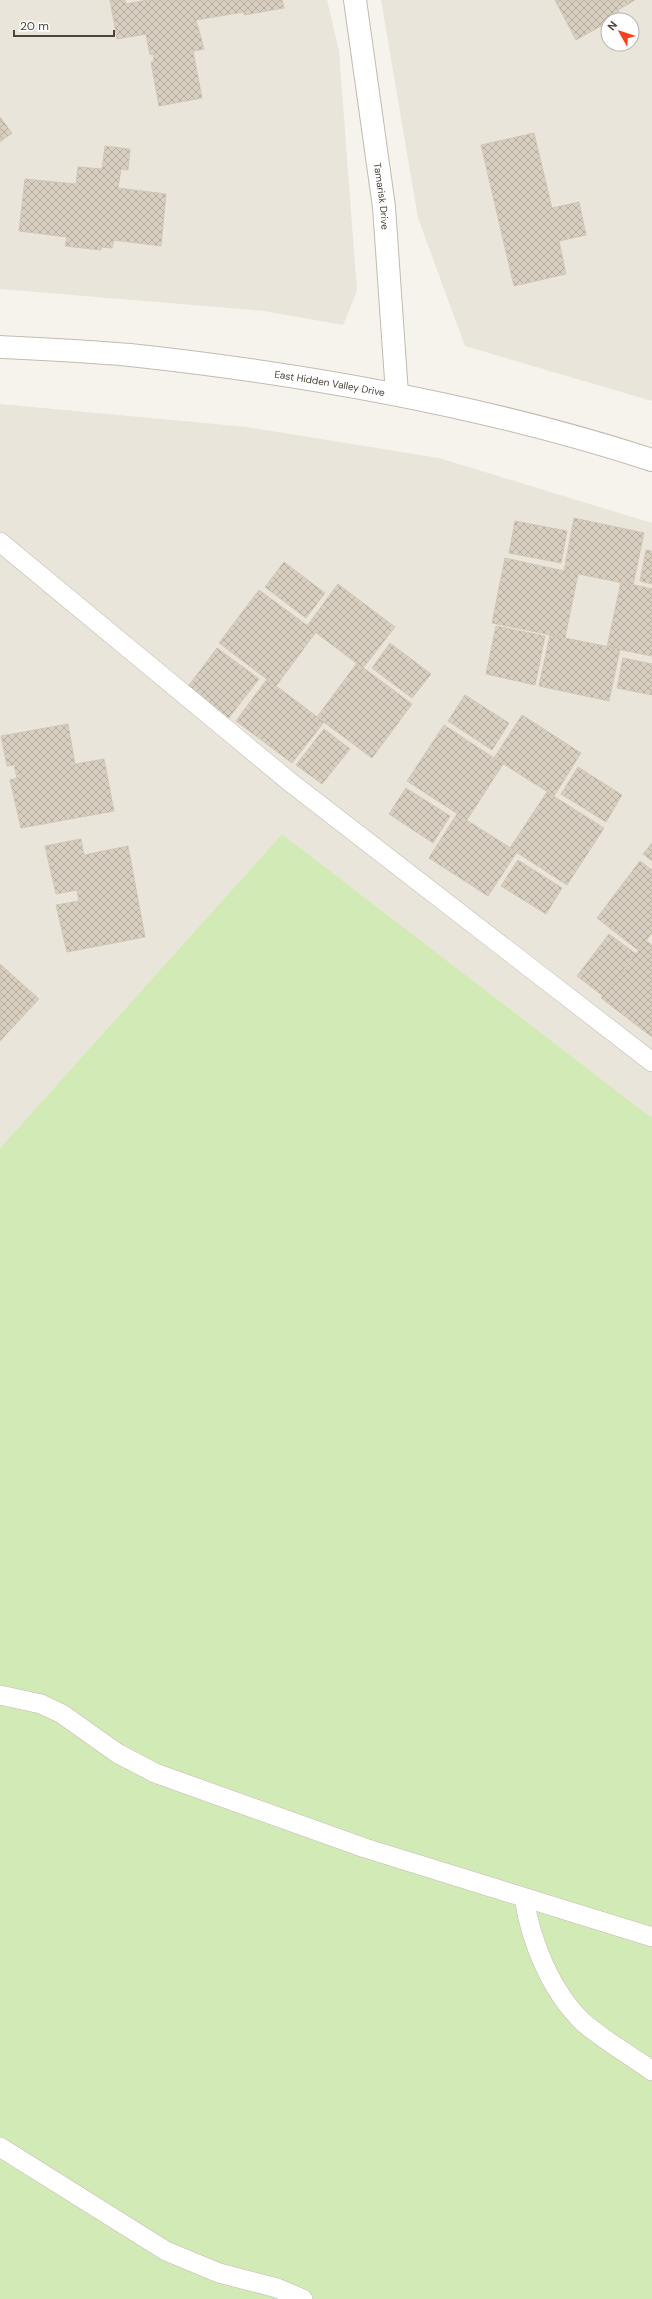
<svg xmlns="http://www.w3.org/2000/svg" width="652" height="2299" viewBox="0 0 652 2299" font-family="'DM Sans',sans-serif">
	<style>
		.residential { fill: #eae5da; fill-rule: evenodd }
		.green { fill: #d2eab5 }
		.building { fill: url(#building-cross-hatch); stroke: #d3c7b4 }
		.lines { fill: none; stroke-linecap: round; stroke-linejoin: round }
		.service-casing { stroke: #c2bbae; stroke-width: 20 }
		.minor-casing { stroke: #c2bbae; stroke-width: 24 }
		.tertiary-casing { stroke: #c2bbae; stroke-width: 24 }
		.service { stroke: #fff; stroke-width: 19 }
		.minor { stroke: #fff; stroke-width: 22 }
		.tertiary { stroke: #fff; stroke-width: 22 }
		.labels { text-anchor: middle; stroke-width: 3; stroke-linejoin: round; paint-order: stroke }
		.street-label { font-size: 10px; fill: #4b4439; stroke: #fff }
	</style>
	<defs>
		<pattern id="building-cross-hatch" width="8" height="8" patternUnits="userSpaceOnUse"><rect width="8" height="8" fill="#d8cfc1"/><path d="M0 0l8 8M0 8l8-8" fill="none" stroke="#b1aa9e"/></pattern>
	</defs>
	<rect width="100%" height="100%" fill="#f6f3ec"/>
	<path class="residential" d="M0 0H327L339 51 357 291 343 325 264 311 0 289Z
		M381 0H652V401L465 346 418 218ZM608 20H632V44H608Z
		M0 404 247 427 439 458 652 523V1118L282 834 0 1148Z"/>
	<path class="green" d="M282 834 652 1118V2299H0V1148Z"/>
	<path class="building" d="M110 0H125L126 4 147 0H282L284 8 244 15V12L196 20 204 49 193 51 202 98 159 106 151 62H154L153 54 150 55 146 34 117 39Z
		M555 0H635L618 10 620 15 608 20V22L576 40Z
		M0 117 12 133 0 142Z
		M534 133 552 208 579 202 586 235 559 241 566 274 514 286 481 145Z
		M105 146 130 149 128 170 121 169 118 188 166 194 161 246 114 240 112 248 101 247V250L65 246 67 237 19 231 25 179 76 184 78 167 102 169Z
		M574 518 644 533 633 585 564 571Z
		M515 521 567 531 561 563 509 553Z
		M646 550 652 551V584L640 581Z
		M505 558 578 574 565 638 492 623Z
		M284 562 325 593 306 618 265 587Z
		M621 582 652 589V656L607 647Z
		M338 584 395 627 363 668 307 626Z
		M259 590 316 632 276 686 219 643Z
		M496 626 545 636 535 685 486 674Z
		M550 635 620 649 609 701 539 686Z
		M390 643 431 674 412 698 372 668Z
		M217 648 259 679 228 719 187 688Z
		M623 658 652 664V695L617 688Z
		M357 663 412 704 372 758 317 717Z
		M267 679 324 722 292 763 236 721Z
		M465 695 509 723 492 750 448 721Z
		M522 715 581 753 554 796 494 758Z
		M68 724 75 764 104 759 114 811 21 828 10 780 17 778 14 765 7 766 1 736Z
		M444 725 503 764 467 820 407 781Z
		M324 729 350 749 322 784 296 765Z
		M578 767 622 795 606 822 561 794Z
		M406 788 450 816 433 843 389 814Z
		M547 792 604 828 567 885 510 848Z
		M457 814 517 852 488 896 429 858Z
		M81 839 84 855 128 846 145 937 67 952 56 905 79 901 77 890 56 894 45 846Z
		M652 843V861L643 854Z
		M518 860 562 888 546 914 501 886Z
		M640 861 652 870V933L638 950 597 918Z
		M609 934 636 954 603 996 577 976Z
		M646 941 652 945V1037L601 998Z
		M0 964 39 999 0 1041Z"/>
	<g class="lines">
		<g class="service-casing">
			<path id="service" d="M0 542 290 782 652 1062
				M0 1695 41 1704 62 1714 117 1753 155 1773 365 1848 652 1937
				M524 1898C531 1942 551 1992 584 2023 605 2041 630 2055 652 2071
				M0 2147 166 2251 219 2273 277 2288 303 2299"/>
		</g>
		<g class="minor-casing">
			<g id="minor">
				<path id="s1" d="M355 0 384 207 397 394"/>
			</g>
		</g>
		<g class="tertiary-casing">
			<g id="tertiary">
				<path id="s2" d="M0 347C43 349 87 351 130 355 306 374 483 405 652 460"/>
			</g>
		</g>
		<use href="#service" class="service"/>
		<use href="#minor" class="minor"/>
		<use href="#tertiary" class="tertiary"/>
	</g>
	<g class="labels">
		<g class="street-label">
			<text dy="4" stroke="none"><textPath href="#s1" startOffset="198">Tamarisk Drive</textPath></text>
			<text dy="4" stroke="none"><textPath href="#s2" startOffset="332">East Hidden Valley Drive</textPath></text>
		</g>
	</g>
	<g transform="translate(620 32) rotate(309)"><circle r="19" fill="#ffffff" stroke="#b7b4b0"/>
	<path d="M0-3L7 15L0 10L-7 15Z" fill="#fc3f1d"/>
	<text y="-6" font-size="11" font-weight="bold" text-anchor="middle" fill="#4b4439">N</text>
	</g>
	<path d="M14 30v6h100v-6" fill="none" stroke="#4b4439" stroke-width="2"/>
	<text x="20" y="30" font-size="12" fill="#4b4439" stroke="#ffffff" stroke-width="3" paint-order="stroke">20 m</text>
</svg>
